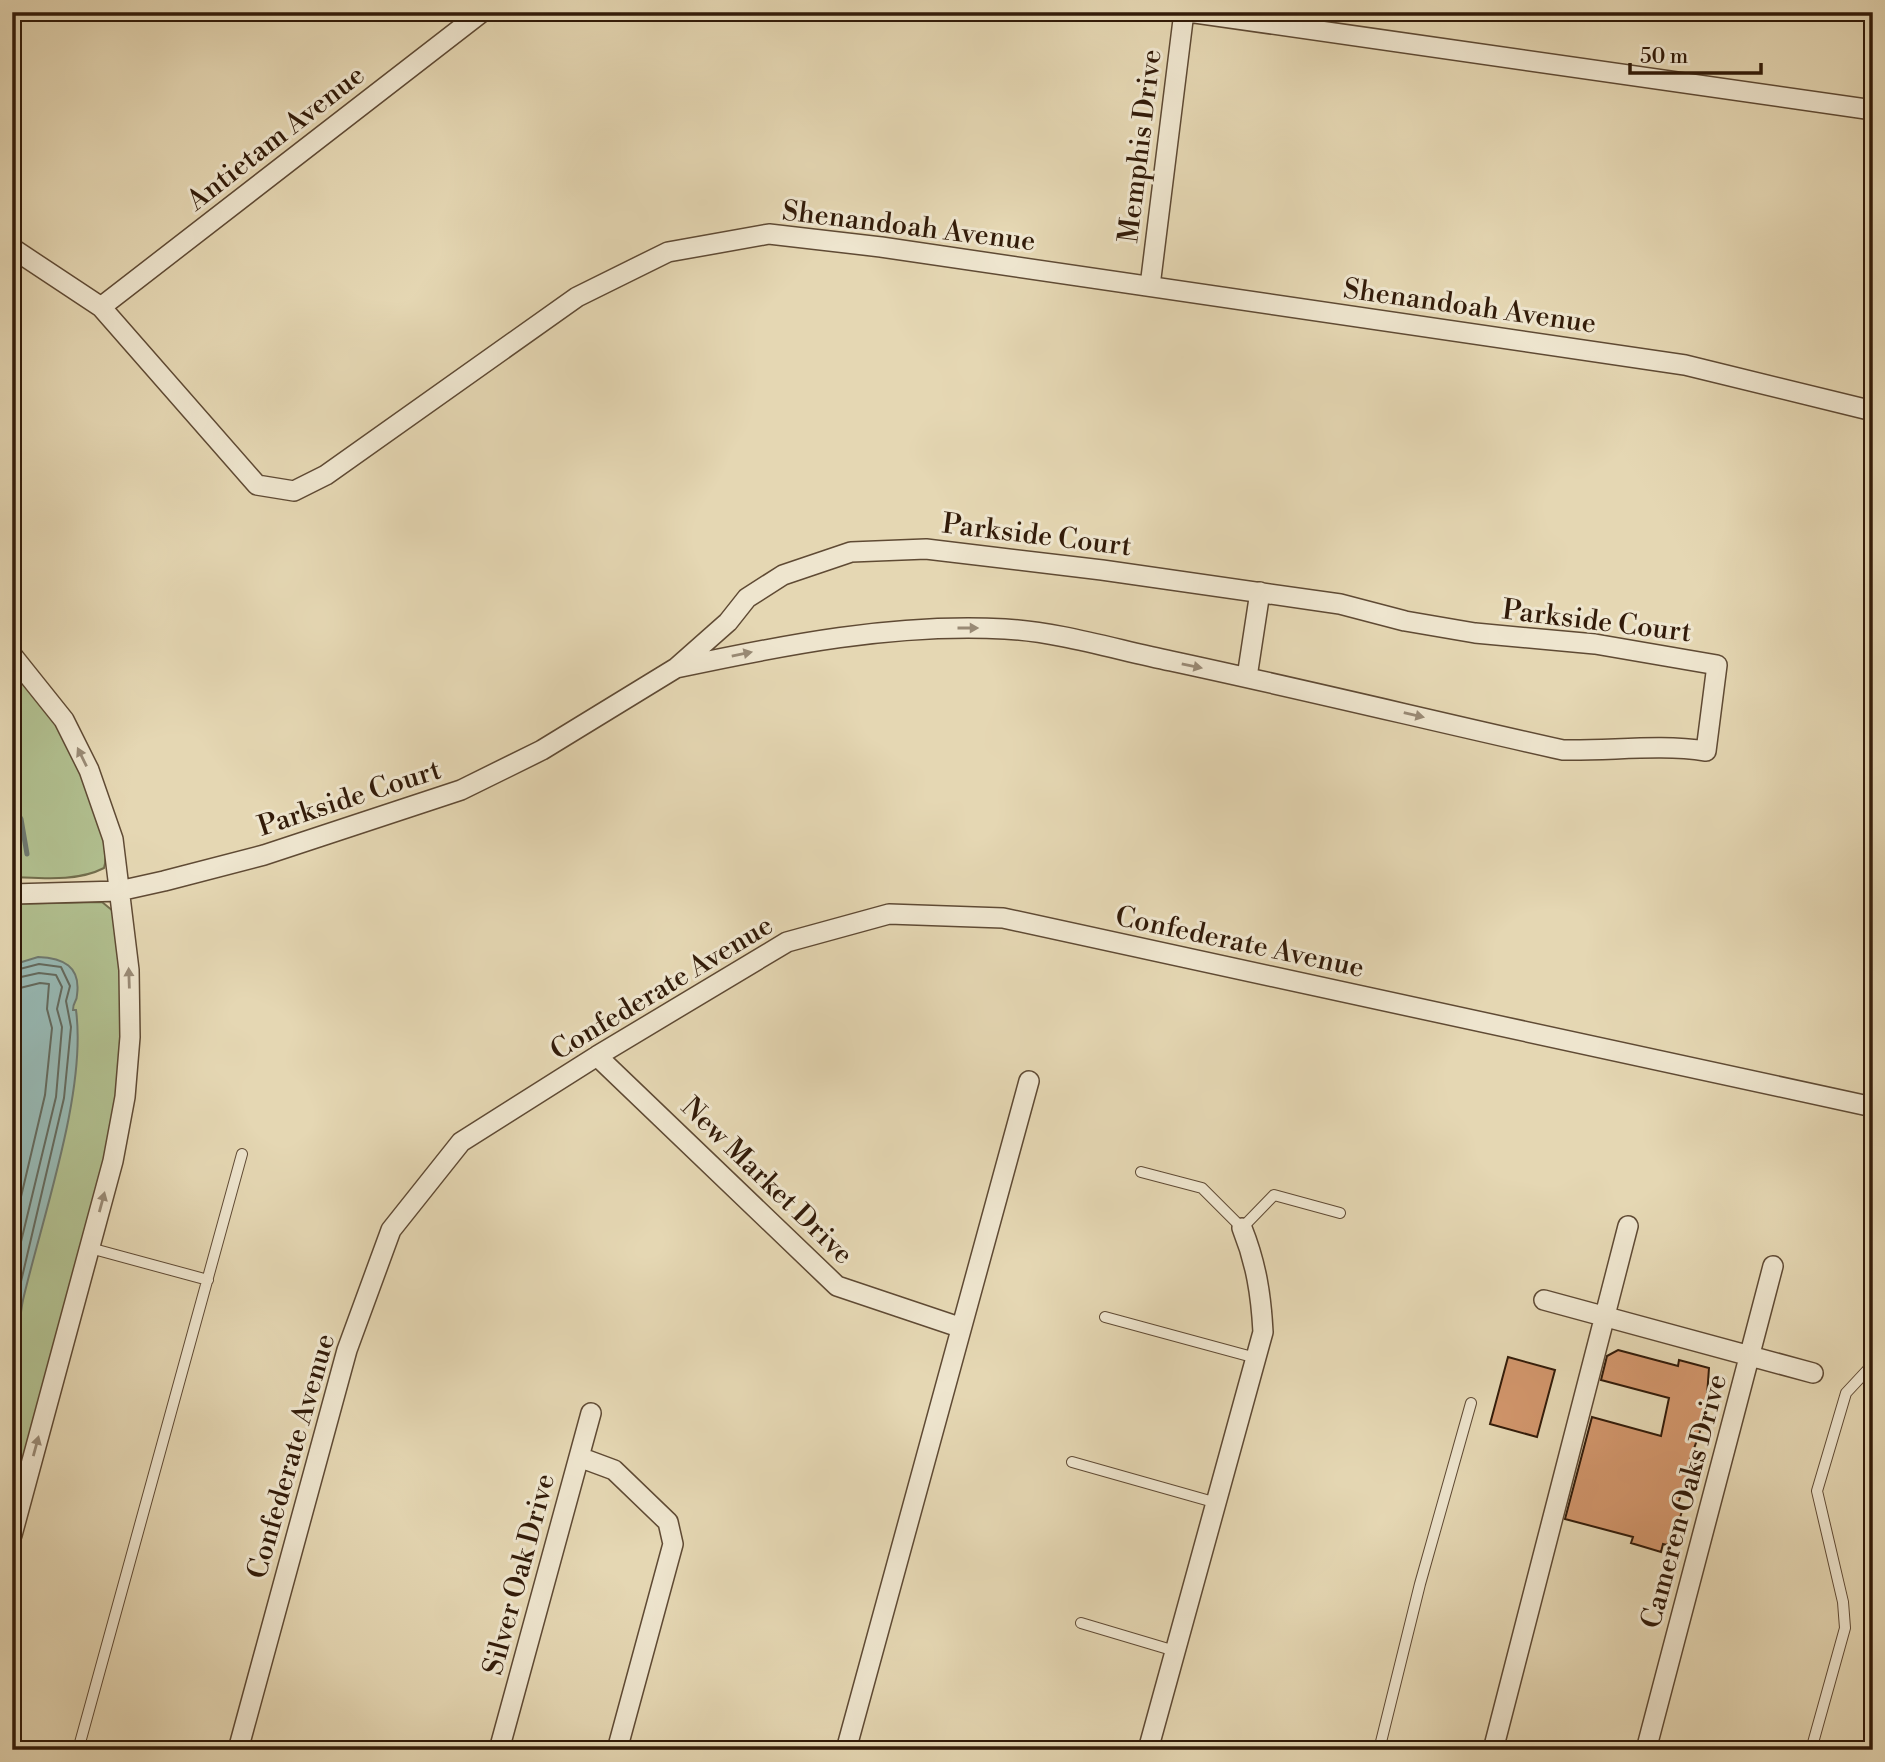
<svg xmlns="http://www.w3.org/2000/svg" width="1885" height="1762" viewBox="0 0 1885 1762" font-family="'Libre Bodoni',serif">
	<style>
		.green { fill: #b1bf8f; stroke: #726d4c; stroke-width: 2 }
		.water { fill: #97b8b3; stroke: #6f796f; stroke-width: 2 }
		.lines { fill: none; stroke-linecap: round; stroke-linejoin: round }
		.shore { stroke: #646a5e; stroke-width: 2 }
		.stream { stroke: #6f796f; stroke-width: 5 }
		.building { fill: #d2966c; stroke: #321b09; stroke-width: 2 }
		.service-casing { stroke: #5f4a34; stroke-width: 12 }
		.minor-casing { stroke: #5f4a34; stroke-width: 22 }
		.service { stroke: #eee5ce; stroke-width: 10 }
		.minor { stroke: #eee5ce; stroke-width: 19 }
		.oneway { fill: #998a75 }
		.labels { text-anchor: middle; stroke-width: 6; stroke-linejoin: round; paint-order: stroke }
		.street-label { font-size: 28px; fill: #321b09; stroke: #eee5ce }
	</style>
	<rect width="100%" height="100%" fill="#e5d7b3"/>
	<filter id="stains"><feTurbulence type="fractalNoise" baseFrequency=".00286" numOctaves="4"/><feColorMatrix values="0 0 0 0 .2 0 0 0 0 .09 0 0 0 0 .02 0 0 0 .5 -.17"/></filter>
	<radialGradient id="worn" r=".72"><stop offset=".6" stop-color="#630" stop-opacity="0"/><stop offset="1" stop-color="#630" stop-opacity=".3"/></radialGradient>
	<path class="green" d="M12 668C24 682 37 696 47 711 66 737 114 838 104 868 77 882 42 878 12 877Z
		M102 902 113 911 122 974 120 1078 108 1148 12 1504V904Z"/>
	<path class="water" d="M38 957C63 958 81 966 77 995 77 1002 73 1001 73 1010H76C87 1092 42 1218 23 1300 18 1321 21 1349 12 1368V965Z"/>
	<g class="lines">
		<path class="shore" d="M12 971 39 964 61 967 70 986 66 1001 71 1027 64 1098 12 1320
			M12 979 39 973 56 975 62 987 57 1009 62 1027 56 1097 12 1279
			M12 990 40 983 49 984 47 1009 52 1028 45 1095 12 1235"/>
		<path class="stream" d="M12 804 21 819 27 854"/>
	</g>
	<path class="building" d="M1618 1350 1678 1366 1679 1360 1709 1368 1707 1396 1712 1397 1689 1463 1696 1464 1690 1485 1685 1484 1676 1509 1682 1511 1677 1528 1667 1545 1663 1544 1661 1552 1631 1543 1633 1537 1565 1519 1592 1417 1661 1436 1669 1398 1601 1380 1607 1356Z
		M1508 1357 1555 1370 1537 1437 1490 1424Z"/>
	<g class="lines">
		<g class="service-casing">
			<path id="service" d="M1141 1172 1202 1188 1242 1228 1274 1195 1340 1213
				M90 1248 208 1280
				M1105 1317 1256 1358
				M1072 1462 1217 1503
				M1081 1623 1175 1651
				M78 1750 242 1154
				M1379 1750 1420 1584 1471 1403
				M1811 1750 1845 1628 1843 1602 1817 1491 1846 1393 1873 1364"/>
		</g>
		<g class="minor-casing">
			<path id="minor" d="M1188 12 1873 110
				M12 248 101 307 257 485 294 491 326 475 577 297 668 252 769 234 881 247 1685 365 1873 411
				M1150 286 1184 12
				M101 307 482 12
				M12 655 64 720 89 770 113 839 129 970 130 1037 125 1097 113 1161 12 1535
				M1247 677 1260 592
				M12 894 119 891 164 881 264 855 461 790 542 750 676 668 728 622 747 598 783 575 851 552 926 549 1102 570 1340 604 1405 621 1475 633 1595 644 1717 665 1706 751C1659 744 1611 751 1563 750 1433 721 1302 689 1171 661 1117 650 1060 632 1005 629 894 623 784 645 676 668
				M597 1056 837 1286 959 1327
				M1544 1300 1813 1373
				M579 1457 614 1470 668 1522 673 1544 617 1750
				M238 1750 347 1350 391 1230 461 1142 597 1056 787 942 889 914 1003 918 1873 1107
				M499 1750 591 1413
				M846 1750 1029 1081
				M1148 1750 1263 1332C1261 1294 1256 1263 1242 1228
				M1493 1750 1628 1226
				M1646 1750 1773 1266"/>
		</g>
		<use href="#service" class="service"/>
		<use href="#minor" class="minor"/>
	</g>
	<defs><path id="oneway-solid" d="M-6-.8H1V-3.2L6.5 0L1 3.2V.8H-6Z" transform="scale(1.75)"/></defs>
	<g class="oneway">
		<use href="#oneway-solid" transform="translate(968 628)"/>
		<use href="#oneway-solid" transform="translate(742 654) rotate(-12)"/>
		<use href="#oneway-solid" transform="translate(1192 666) rotate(12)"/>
		<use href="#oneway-solid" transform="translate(1414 715) rotate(13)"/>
		<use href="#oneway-solid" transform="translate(82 757) rotate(-116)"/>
		<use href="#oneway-solid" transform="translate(129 978) rotate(-92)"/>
		<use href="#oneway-solid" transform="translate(102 1202) rotate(-75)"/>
		<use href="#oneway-solid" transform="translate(36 1446) rotate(-75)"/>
	</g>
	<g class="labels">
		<g class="street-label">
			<text transform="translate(275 137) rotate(-38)" y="10">Antietam Avenue</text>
			<text transform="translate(1139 146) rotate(-83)" y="10">Memphis Drive</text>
			<text transform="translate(909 225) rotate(7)" y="10">Shenandoah Avenue</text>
			<text transform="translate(1470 305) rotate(8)" y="10">Shenandoah Avenue</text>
			<text transform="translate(1037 534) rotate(7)" y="10">Parkside Court</text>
			<text transform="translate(1597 620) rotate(7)" y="10">Parkside Court</text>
			<text transform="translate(349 797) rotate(-18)" y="10">Parkside Court</text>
			<text transform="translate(1240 941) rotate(12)" y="10">Confederate Avenue</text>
			<text transform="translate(661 987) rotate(-31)" y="10">Confederate Avenue</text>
			<text transform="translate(768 1180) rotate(44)" y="10">New Market Drive</text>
			<text transform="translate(290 1456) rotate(-74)" y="10">Confederate Avenue</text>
			<text transform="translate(1683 1501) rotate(-75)" y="10">Cameren Oaks Drive</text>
			<text transform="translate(518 1574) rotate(-75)" y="10">Silver Oak Drive</text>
		</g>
	</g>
	<rect width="1885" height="1762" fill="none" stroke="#e5d7b3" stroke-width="42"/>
	<rect x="14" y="14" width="1857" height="1734" fill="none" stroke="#321b09" stroke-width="3.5"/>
	<rect x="21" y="21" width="1843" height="1720" fill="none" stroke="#321b09" stroke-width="2"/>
	<path d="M1630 63v10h131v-10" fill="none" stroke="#321b09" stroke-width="3.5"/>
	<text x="1640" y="63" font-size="21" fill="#321b09" stroke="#eee5ce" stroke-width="5" paint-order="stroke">50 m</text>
	<rect width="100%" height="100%" filter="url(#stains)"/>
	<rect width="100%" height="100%" fill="url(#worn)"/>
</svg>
